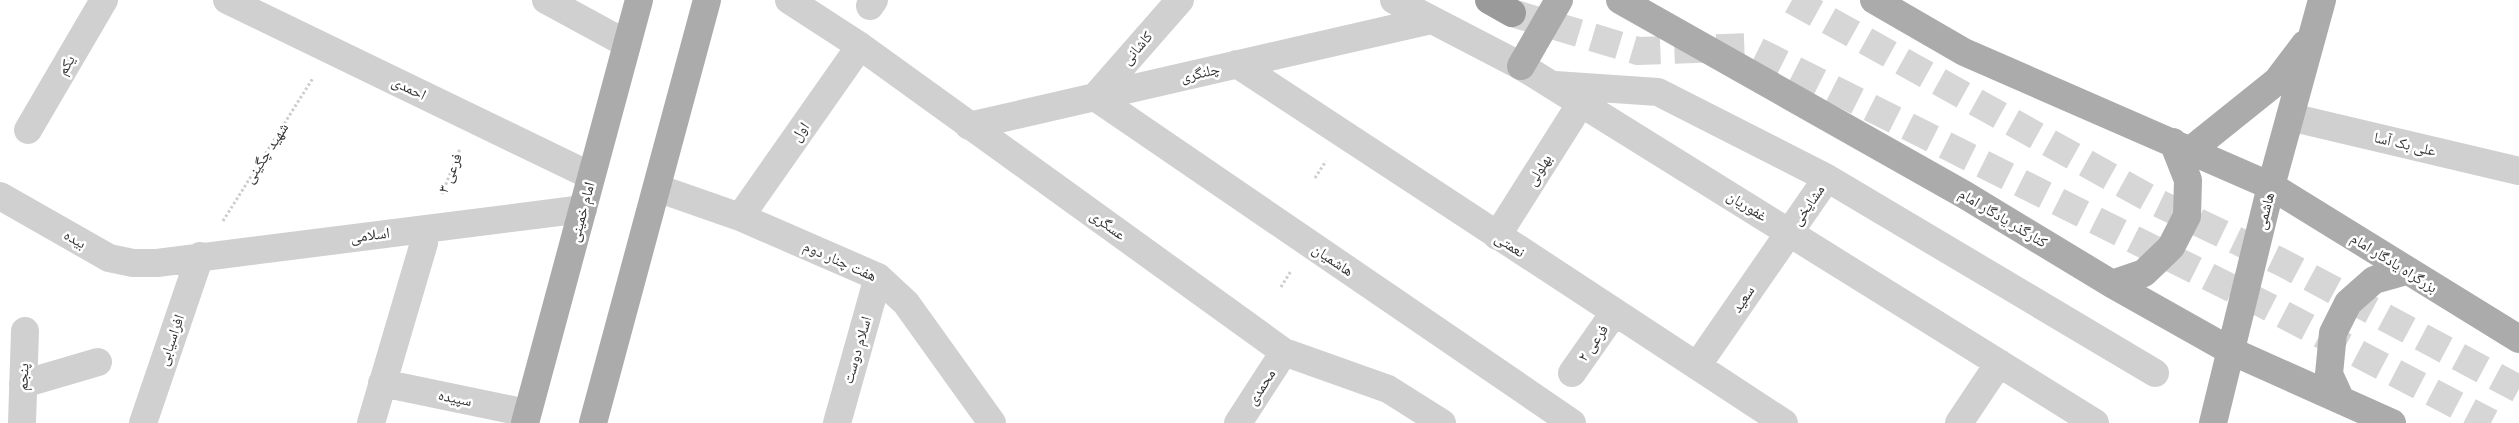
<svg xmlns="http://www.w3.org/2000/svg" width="2519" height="423" viewBox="0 0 2519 423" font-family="Arial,'Noto Naskh Arabic',sans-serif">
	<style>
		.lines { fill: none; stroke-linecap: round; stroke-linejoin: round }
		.highway-tunnel { stroke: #d6d6d6; stroke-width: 28; stroke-dasharray: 28 14; stroke-linecap: butt }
		.path { stroke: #cdcdcd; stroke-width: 3; stroke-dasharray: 2.5 2.5; stroke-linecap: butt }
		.minor { stroke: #d0d0d0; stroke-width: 28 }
		.major { stroke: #ababab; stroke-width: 28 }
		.highway { stroke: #9a9a9a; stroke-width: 28 }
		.labels { text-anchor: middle; stroke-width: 5; stroke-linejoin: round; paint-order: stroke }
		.street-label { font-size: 15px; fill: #333; stroke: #fff }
	</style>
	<rect width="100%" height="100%" fill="#fff"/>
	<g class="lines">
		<path class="highway-tunnel" d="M1792 0 2154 201 2283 263 2519 389
			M1512 13 1638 51 1749 47 2265 305 2491 423"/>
		<path class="path" d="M1315 178 1326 161
			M442 194 460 149
			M223 221 313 78
			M1281 287 1291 271"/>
		<path class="minor" d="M227 0 591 176
			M546 0 627 44
			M789 0 860 46 1284 352 1388 389 1442 423
			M1180 0 1095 97 1572 423
			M1394 0 1521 66 2095 423
			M870 6 874 0
			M1237 64 1784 423
			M1555 85 1658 92 1827 178 2155 373
			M2290 117 2519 171
			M969 126 1431 20
			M28 130 104 0
			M657 188 740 217 878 277 906 303 992 423
			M0 196 109 258 133 263H157L583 209
			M740 217 860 46
			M1497 236 1581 103
			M1697 366 1827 178
			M1572 373 1614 313
			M382 383 527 413
			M23 384 98 362
			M22 423 25 331
			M143 423 200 256
			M371 423 424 243
			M837 423 878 277
			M1238 423 1284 352
			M1959 423 1999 363"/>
		<path class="major" d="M1620 0 1965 195 2112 284 2231 351 2392 423
			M1874 0 1964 52 2271 186 2519 339
			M1521 66 1559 0
			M2191 150 2277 81 2305 44
			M2112 284 2144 273 2171 247 2187 216 2188 180 2173 142
			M2340 398 2329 374 2333 333 2348 303 2374 280 2406 271
			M525 423 639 0
			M593 423 707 0
			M2213 423 2271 186 2322 0"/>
		<path class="highway" d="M1489 0 1512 13"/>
	</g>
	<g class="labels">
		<g class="street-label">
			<text transform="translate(1137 48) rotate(-49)" y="5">کاشانی</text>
			<text transform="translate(66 65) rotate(-60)" y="5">یکم</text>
			<text transform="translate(1200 73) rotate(-13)" y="5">چلنگری</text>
			<text transform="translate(409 88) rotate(26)" y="5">احمدی</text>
			<text transform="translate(800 132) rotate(-55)" y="5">اول</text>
			<text transform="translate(2405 144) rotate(13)" y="5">علی بک آسا</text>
			<text transform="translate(266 153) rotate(-57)" y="5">شهید چگینی</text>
			<text transform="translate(1539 170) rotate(-58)" y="5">بهلولی</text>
			<text transform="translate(450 173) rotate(-68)" y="5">فرعی ۳</text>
			<text transform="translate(1808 205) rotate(-55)" y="5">مشایخی</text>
			<text transform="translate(1747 206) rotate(32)" y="5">غفوریان</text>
			<text transform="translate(2265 211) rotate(-76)" y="5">هاشمی</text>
			<text transform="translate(582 212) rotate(-75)" y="5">امام خمینی</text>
			<text transform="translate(2003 218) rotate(31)" y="5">کنارگذر یادگار امام</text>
			<text transform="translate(1108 225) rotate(36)" y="5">عسگری</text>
			<text transform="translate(370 235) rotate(-7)" y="5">اسلامی</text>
			<text transform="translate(75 239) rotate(30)" y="5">بیده</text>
			<text transform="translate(1510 245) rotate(33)" y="5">نعمتی</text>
			<text transform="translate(1333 260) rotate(34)" y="5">هاشمیان</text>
			<text transform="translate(840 261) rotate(24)" y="5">هفت چنار دوم</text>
			<text transform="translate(2394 263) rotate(32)" y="5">بزرگراه یادگار امام</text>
			<text transform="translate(1743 299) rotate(-56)" y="5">سعید</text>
			<text transform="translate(171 340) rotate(-71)" y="5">افراسیابی</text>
			<text transform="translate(1593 343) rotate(-55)" y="5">فرعی ۲</text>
			<text transform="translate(857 350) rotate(-74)" y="5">اسلام دوست</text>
			<text transform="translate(23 377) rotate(-88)" y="5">پنجم</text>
			<text transform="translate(1261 387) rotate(-57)" y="5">محمدی</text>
			<text transform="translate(455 398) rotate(12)" y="5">سپیده</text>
		</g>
	</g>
</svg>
